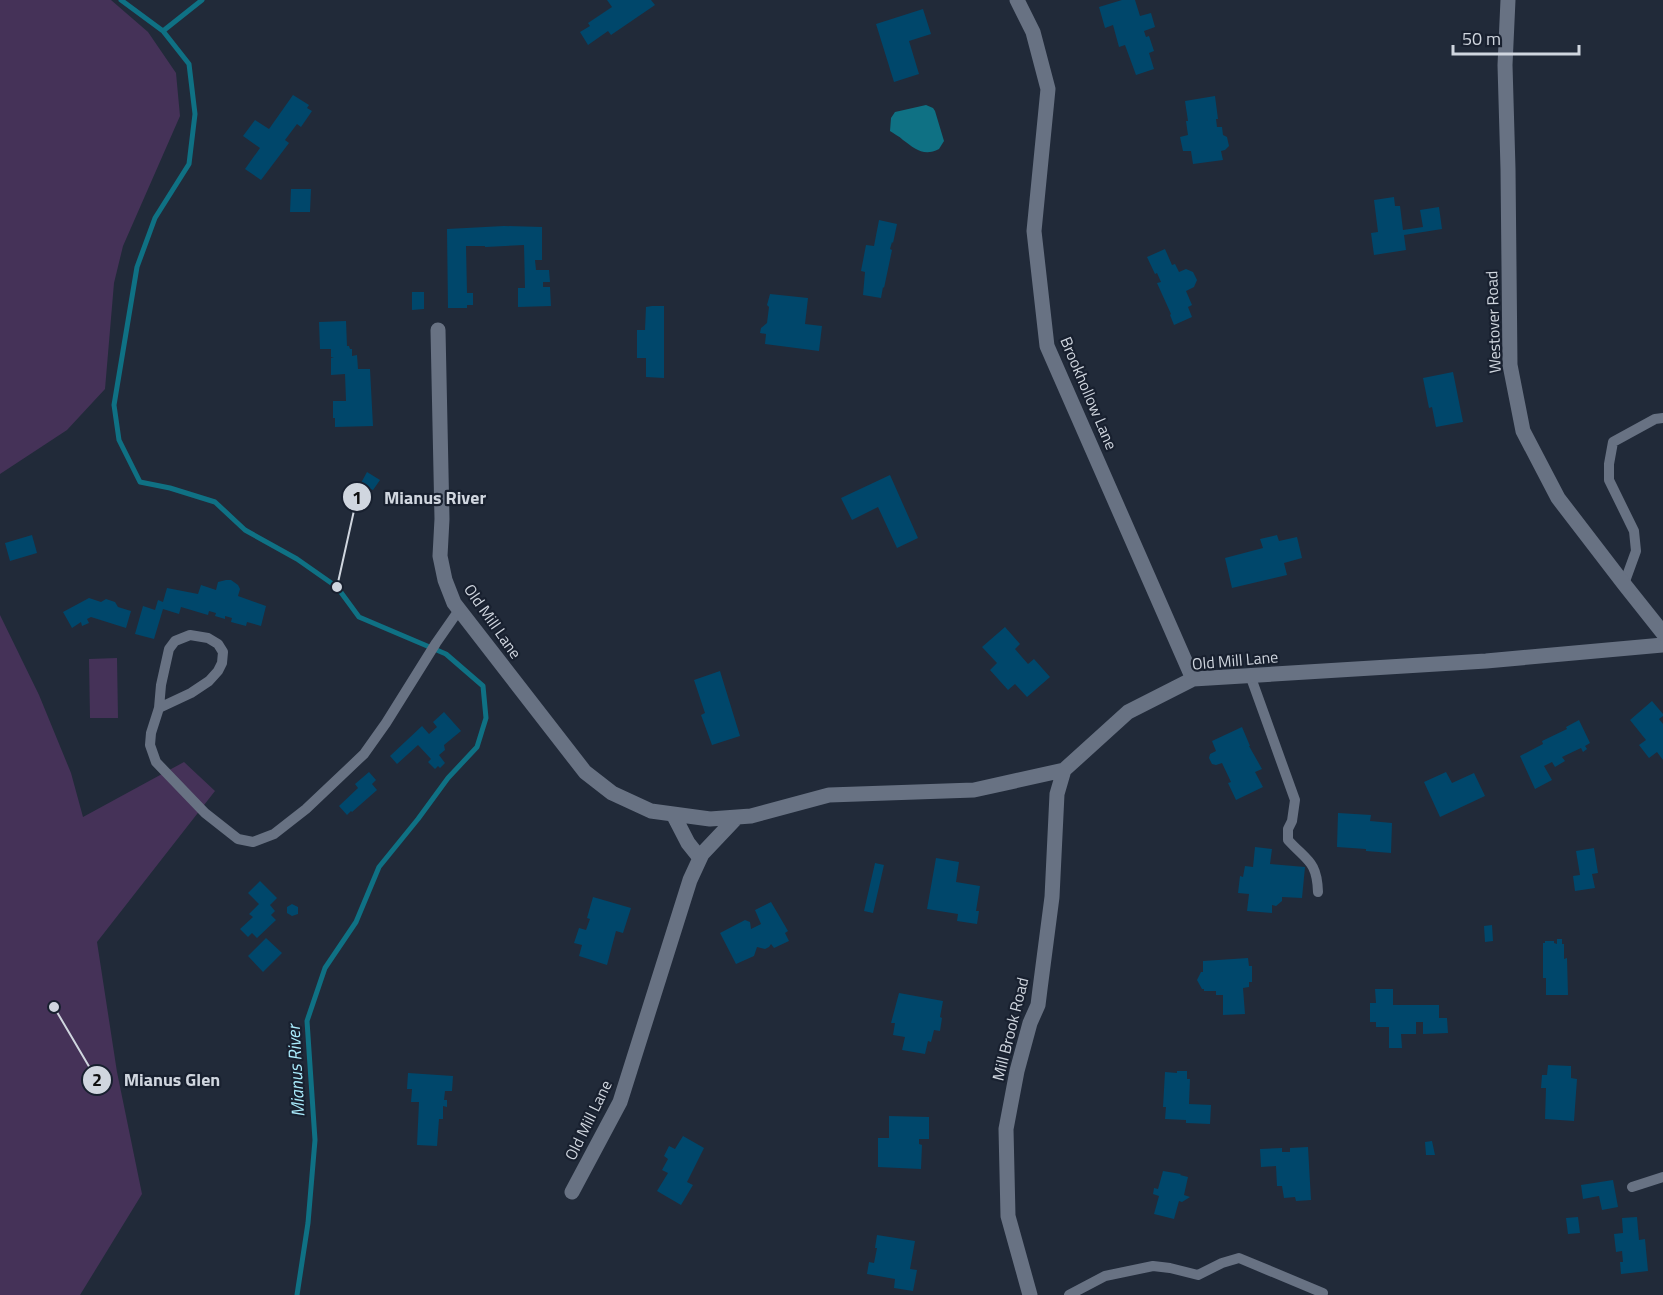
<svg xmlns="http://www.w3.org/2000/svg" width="1663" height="1295" viewBox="0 0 1663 1295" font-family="'Titillium Web',sans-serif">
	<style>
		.green { fill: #453258 }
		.water { fill: #0f7184 }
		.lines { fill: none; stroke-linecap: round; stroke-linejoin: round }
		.stream { stroke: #0f7184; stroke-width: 5 }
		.building { fill: #00476b }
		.service { stroke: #687283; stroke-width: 10 }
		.minor { stroke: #687283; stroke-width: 15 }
		.tertiary { stroke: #687283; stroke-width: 15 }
		.labels { text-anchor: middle; stroke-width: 4.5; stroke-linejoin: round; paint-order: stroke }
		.street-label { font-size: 16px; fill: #d0d6df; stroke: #18202f }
		.water-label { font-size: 18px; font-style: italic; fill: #aaecfd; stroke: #18202f }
		.leader { fill: none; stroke: #d0d6df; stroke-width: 2 }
		.callout-dot { fill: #d0d6df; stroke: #18202f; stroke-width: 2 }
		.mark-label { font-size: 18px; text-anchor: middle; font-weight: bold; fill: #111 }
		.callout-label { font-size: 18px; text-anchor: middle; font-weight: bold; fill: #d0d6df; stroke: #18202f; stroke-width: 4.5; stroke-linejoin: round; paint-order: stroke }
	</style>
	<rect width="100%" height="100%" fill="#212a39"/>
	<path class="green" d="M0 0H111L148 32 176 73 180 116 123 246 114 283 105 389 67 430 0 474Z
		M0 615 39 695 71 773 83 817 184 762 215 791 97 942 117 1072 142 1194 80 1295H0Z
		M117 658 118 718H90L89 659Z"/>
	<path class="water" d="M926 105 933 108 935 111 944 141 939 149C924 157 915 149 903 140 899 136 894 134 890 131L891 118 895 112Z"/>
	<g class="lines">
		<path class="stream" d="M121 0 163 31 189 64 195 114 189 164 155 218 137 267 114 405 119 440 140 482 170 488 215 502 245 530 297 559 337 587 359 617 446 654 483 686 486 718 477 747 448 778 418 819 379 867 356 922 325 968 307 1021 315 1140 308 1223 297 1295
			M163 31 202 0"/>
	</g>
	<path class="building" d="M607 0H651L655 5 611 35 608 31 588 45 580 32 590 26 588 23 612 7Z
		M1122 0H1135L1140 16 1151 13 1155 27 1144 31 1146 37 1149 36 1154 51 1149 53 1154 69 1136 75 1125 45 1119 47 1113 25 1105 28 1099 7Z
		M923 9 931 34 909 41 919 74 894 82 876 24Z
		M293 95 309 105 307 108 312 111 301 127 297 124 285 140 289 143 261 180 245 169 260 148 243 136 255 120 269 129Z
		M1215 96 1218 119H1216L1217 127H1222L1223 135 1227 137 1229 146 1225 150 1221 151 1223 160 1193 164 1191 151H1183L1180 137 1188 135 1186 121H1188L1185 101Z
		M291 189H311L310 212H290Z
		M1394 197 1395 206H1400L1403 230 1423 227 1420 210 1439 207 1442 229 1404 235 1406 250 1374 255 1371 233 1378 232 1374 200Z
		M879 220 897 224 893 243 892 242 890 249 892 250 884 288 883 287 881 298 863 295 865 272 861 271 866 245 874 246Z
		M504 226 542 227V260H535L536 270H549L550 282H543V287H550L551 306 518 307V288H525L524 245 485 247V246H466L467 293H473V305H467V308H448L447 229Z
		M1165 249 1172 265 1175 264 1179 272 1186 269 1193 272 1197 280 1194 287 1186 291 1192 305 1188 307 1192 317 1174 325 1170 315 1171 314 1157 283 1161 282 1157 273 1155 274 1147 257Z
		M412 292H424V309L412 310Z
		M770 294 808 298 805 324 822 326 819 351 765 344 766 334 760 333 761 328 767 323 769 307 767 305Z
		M652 306H664V378L646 377V358H637V330H645L646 307Z
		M346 321 347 346H349L350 349H352V356L357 355 358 369H370L373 426 335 427V418H333V401H346L345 374 331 375V358L334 357H331V349H320L319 322Z
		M1453 372 1463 422 1436 427 1432 407 1429 408 1423 378Z
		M367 472 380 480 373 490 371 489 368 493 361 488 364 484 361 483Z
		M890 475 918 538 897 548 878 507 852 520 841 498Z
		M32 535 37 553 10 561 5 543Z
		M1277 535 1279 541 1297 537 1302 558 1284 563 1287 575 1232 588 1225 558 1263 548 1260 539Z
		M226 580H231L238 585 240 589 238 596 266 606 261 626 247 622 246 626 231 622 232 618 225 616V619L215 616 216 613 209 611 208 615 181 607 179 614 163 609 154 639 135 634 143 606 155 610 158 600 163 602 167 588 198 594 201 585 216 590 218 582Z
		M89 598 101 602 106 599 115 602 118 607 131 611 126 628 91 617 87 619 89 623 82 626 81 622 72 628 63 612Z
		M1005 627 1020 644 1015 649 1028 664 1034 659 1050 677 1027 697 1015 684 1008 690 990 670 997 663 982 647Z
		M720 671 740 736 712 745 701 715 705 713 694 680Z
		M1652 701 1663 714V716L1659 719 1663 724V760L1657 752 1649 758 1639 745 1646 740 1630 720Z
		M444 712 461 731 444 745 445 750 439 755 445 763 440 768 438 766 435 769 428 762 431 759 418 745 397 764 390 756 422 726 429 734 437 727 433 722Z
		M1579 720 1590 743 1585 746 1587 749 1583 752 1581 748 1562 757 1565 761 1555 767 1552 762 1544 766 1552 780 1535 789 1520 756 1543 744 1542 741 1567 729 1566 727Z
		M1242 727 1250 746H1249L1262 769 1255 772 1263 787 1236 800 1228 783 1231 782 1222 763 1216 765 1212 764 1209 758 1210 754 1216 751 1212 741Z
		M369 772 376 780 372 784 377 790 352 812 351 811 347 815 339 806 358 788 355 784Z
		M1446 772 1452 783 1474 773 1485 796 1440 817 1424 782Z
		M1338 813 1371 815 1370 821 1392 823 1391 853 1366 851V849L1337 847Z
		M1255 847 1272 849 1270 864 1305 867 1302 898 1282 897V901L1276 906 1272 905V913L1247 911 1249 894 1238 893 1240 876 1243 877 1245 866 1253 867Z
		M1594 848 1598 873 1592 874 1595 888 1575 891 1573 876 1580 875 1576 851Z
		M936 858 959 862 956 882 980 886 976 911H979L977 924 957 921 958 914 927 909Z
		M875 863 884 865 873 913 864 911Z
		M260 881 277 898 270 905 275 911 271 915 276 920 257 938 252 933 248 937 240 929 253 917 249 914 259 904 248 893Z
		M593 897 631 908 623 933 616 931 607 965 579 956 582 945 574 943 579 928 586 930 590 919 587 918Z
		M771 902 788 931 785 933 789 941 774 948 771 944 769 947 765 949 757 947 754 956 736 964 720 933 745 920 750 922 751 929 761 924 755 910Z
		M292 904 298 907V914L292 916 287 913V907Z
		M1492 925 1493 941 1485 942 1484 926Z
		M266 938 282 953 263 972 248 956Z
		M1557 939H1562V944H1564V959L1567 958 1568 995H1546V978H1543V943H1545V941H1554V943L1557 944Z
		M1248 958 1249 966H1252V982H1249V987L1243 988 1245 1014 1223 1015V995H1216V991H1204V989H1202L1197 980 1201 972H1203V961Z
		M1375 989H1393V1005H1439V1018H1447L1448 1033 1423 1034V1022H1416V1034H1401L1402 1048H1389V1027H1376V1022H1370V1003H1376Z
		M899 993 943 1001 940 1017 942 1018 940 1031 934 1030 931 1042 928 1041 925 1054 902 1050 905 1037 893 1035 895 1023H891Z
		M1548 1065 1571 1066V1078L1577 1079 1574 1121 1545 1119 1546 1088H1541L1542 1075H1547Z
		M1177 1071H1187V1079H1190L1189 1104 1211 1105 1210 1124 1186 1123V1120L1165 1119 1166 1107H1163L1165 1072 1177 1073Z
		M408 1073 453 1076 452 1091H445L444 1100H447V1107L443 1106V1119H439L437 1146 417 1145 419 1102H411L412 1089H407Z
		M889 1116 929 1117V1139H919V1144L922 1145 921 1169 878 1167V1138H889Z
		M683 1136 704 1148 687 1182 693 1185 681 1205 657 1191 668 1173 662 1170 668 1159 664 1156 669 1146 675 1149Z
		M1432 1141 1435 1155H1426L1425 1142Z
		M1308 1147 1311 1200 1296 1201 1295 1197 1284 1198 1282 1186H1277L1276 1166 1261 1167 1260 1149 1282 1148V1152H1290V1148Z
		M1163 1171 1181 1174 1180 1175 1188 1177 1184 1195 1190 1197 1182 1202 1179 1201 1174 1219 1154 1214 1159 1196 1153 1194 1154 1188 1158 1189Z
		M1613 1180 1618 1207 1602 1210 1599 1196 1583 1199 1581 1185Z
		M1578 1217 1580 1233 1568 1234 1566 1218Z
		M1637 1217 1639 1240 1645 1239 1648 1271 1621 1274 1620 1262H1623L1622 1251 1616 1252 1614 1234 1623 1233 1622 1218Z
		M877 1235 915 1241 910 1269 917 1270 913 1291 894 1288 895 1279 867 1274 869 1262 874 1263 877 1248H875Z"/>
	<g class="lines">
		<path class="service" d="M1624 584 1636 551 1634 531 1609 480V464L1613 442 1655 419 1663 418
			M1250 675 1295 800 1292 821 1288 829V840C1307 861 1317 861 1318 892
			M159 708 191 693 209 681 218 671 222 663 223 652 218 644 208 638 190 635 175 641 169 649 161 685 159 708 151 733 150 745 156 762 205 813 238 839 253 842 274 834 306 809 364 754 386 723 436 643 459 610
			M1632 1187 1663 1177
			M1069 1295 1105 1276 1153 1266 1170 1268 1198 1275 1222 1263 1239 1258 1323 1293"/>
		<path class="minor" d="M1017 0 1033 32 1048 89 1034 231 1047 346 1193 679
			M438 330 442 519 440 556 445 580 454 603 585 772 612 793 651 811 710 819 751 816 829 795 974 790 1064 770 1128 712 1193 679 1486 661 1663 645
			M673 814 688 843 700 858
			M572 1192 620 1102 690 880 702 854 737 817
			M1030 1295 1008 1216 1006 1129 1017 1071 1030 1023 1038 1005 1040 989 1052 897 1057 794 1064 770"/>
		<path class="tertiary" d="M1508 0 1505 65 1508 169 1510 365 1523 431 1558 498 1624 584 1663 633"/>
	</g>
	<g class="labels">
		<g class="street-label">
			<text transform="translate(1493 322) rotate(-92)" y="6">Westover Road</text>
			<text transform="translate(1089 393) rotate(67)" y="6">Brookhollow Lane</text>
			<text transform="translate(493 621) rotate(55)" y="6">Old Mill Lane</text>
			<text transform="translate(1235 660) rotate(-5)" y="6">Old Mill Lane</text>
			<text transform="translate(1010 1029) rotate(-76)" y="6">Mill Brook Road</text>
			<text transform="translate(588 1120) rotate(-64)" y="6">Old Mill Lane</text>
		</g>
		<g class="water-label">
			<text transform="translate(296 1071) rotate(-93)" y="6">Mianus River</text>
		</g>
	</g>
	<path class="leader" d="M337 587L357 497M54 1007L97 1080"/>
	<g class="callout-dot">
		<circle cx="337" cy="587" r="6"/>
		<circle cx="54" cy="1007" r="6"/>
		<circle cx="357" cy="497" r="15"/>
		<circle cx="97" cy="1080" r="15"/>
	</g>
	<g class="mark-label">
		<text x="357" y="504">1</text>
		<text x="97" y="1086">2</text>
	</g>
	<g class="callout-label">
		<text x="435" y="504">Mianus River</text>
		<text x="172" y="1086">Mianus Glen</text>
	</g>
	<path d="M1453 45v9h126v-9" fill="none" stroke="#d0d6df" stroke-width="3"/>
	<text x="1462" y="45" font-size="18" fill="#d0d6df" stroke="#18202f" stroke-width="4.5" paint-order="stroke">50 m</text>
</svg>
